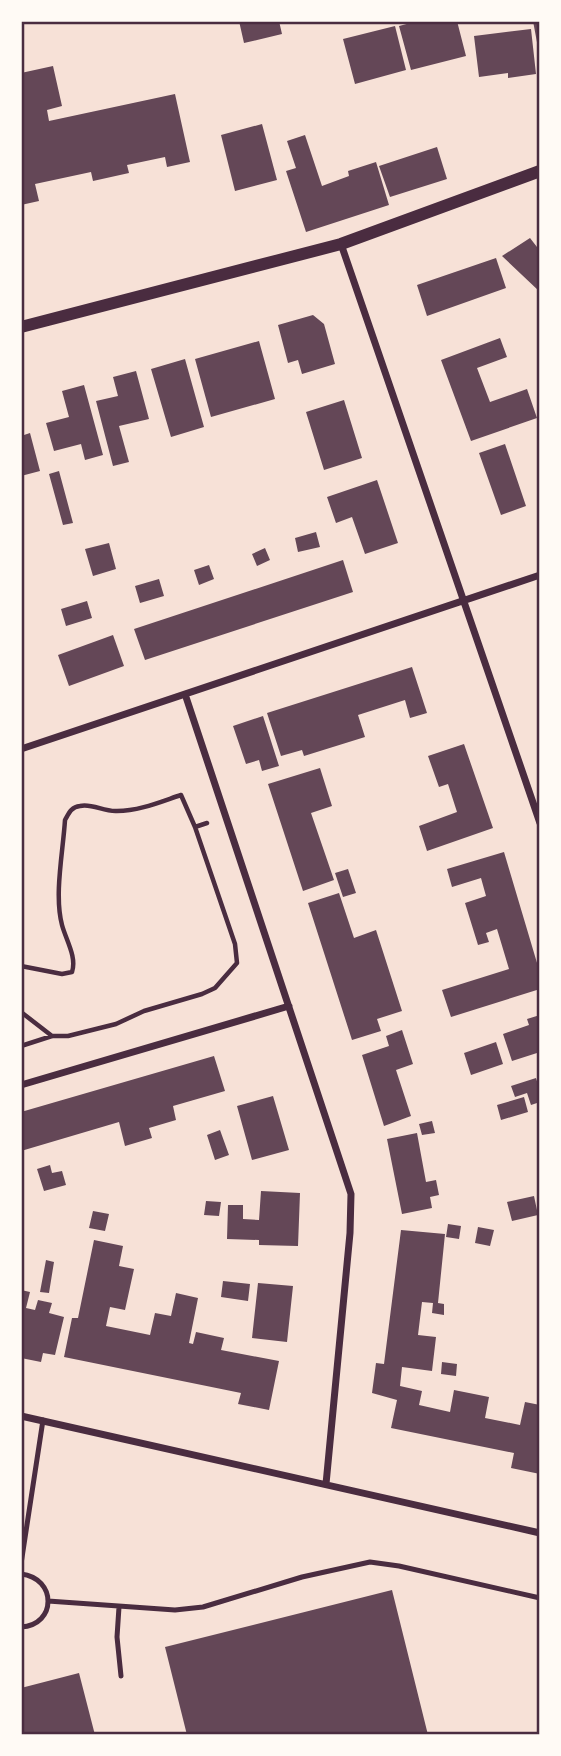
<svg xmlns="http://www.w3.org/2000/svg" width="561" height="1756" viewBox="0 0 561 1756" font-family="'DM Sans',sans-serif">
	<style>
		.building { fill: #644757 }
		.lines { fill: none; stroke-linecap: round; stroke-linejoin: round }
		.path { stroke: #4a2c40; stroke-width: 4.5 }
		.service { stroke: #4a2c40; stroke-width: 5 }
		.minor { stroke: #4a2c40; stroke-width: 7 }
		.tertiary { stroke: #4a2c40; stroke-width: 12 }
		.neatline { fill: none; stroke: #4a2c40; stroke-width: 2.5 }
	</style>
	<rect width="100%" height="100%" fill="#f7e1d7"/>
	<path class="building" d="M239 21H279L282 34 244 43Z
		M418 21H457L466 56 411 70 399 26Z
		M533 21H540V53H539Z
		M395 26 406 70 355 84 343 39Z
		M531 29 536 74 508 78V73L479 77 474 36Z
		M53 66 62 106 47 110 49 121 175 94 190 162 167 167 165 157 127 165 129 173 93 181 91 172 35 184 39 201 21 205V73Z
		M262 124 277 180 235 191 221 135Z
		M305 135 322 186 349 176 348 171 376 162 389 205 306 232 286 171 296 168 287 141Z
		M437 147 447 179 390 197 379 166Z
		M530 238 537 247 540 245V292L502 256Z
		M496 258 506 288 427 316 417 285Z
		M313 315 324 324 335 364 302 374 298 360 288 363 278 325Z
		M500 338 507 357 477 368 490 402 527 389 537 418 471 441 441 360Z
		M259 341 275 399 211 417 195 359Z
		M185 359 204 427 171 437 151 369Z
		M136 371 149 419 119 426 129 462 113 466 96 401 118 396 113 377Z
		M84 385 103 455 85 460 81 444 54 451 46 423 69 417 62 391Z
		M344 400 362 458 324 470 306 412Z
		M30 433 40 471 21 476V436Z
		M505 444 526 506 501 515 479 453Z
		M59 471 73 523 63 525 49 474Z
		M377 480 398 543 365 554 352 517 336 523 327 497Z
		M316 532 320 547 298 552 295 538Z
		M109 543 116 569 93 576 85 549Z
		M265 548 270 560 257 566 252 554Z
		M343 560 353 592 145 660 134 629Z
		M209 565 214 579 199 585 194 570Z
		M159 579 164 596 140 603 135 586Z
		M87 601 92 618 66 626 61 609Z
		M113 635 124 666 69 686 58 655Z
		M412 667 427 713 410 718 405 700 358 715 365 737 304 756 302 750 281 756 267 713Z
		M263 716 279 766 262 771 259 760 246 764 233 726Z
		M464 744 493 828 427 851 419 826 457 812 448 784 439 787 428 756Z
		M320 768 332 806 311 813 334 880 303 891 268 784Z
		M504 852 540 973V989L451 1017 442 990 509 969 497 929 486 933 489 942 478 945 465 903 486 896 481 878 452 887 447 869Z
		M348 869 356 893 343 897 335 873Z
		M339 893 354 938 376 930 402 1011 377 1019 381 1031 352 1040 308 903Z
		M540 1015V1059L537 1053 512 1061 503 1034 529 1025 527 1019Z
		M402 1030 413 1064 396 1070 411 1116 384 1126 362 1055 389 1046 386 1036Z
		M496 1042 503 1064 471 1075 464 1053Z
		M214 1056 225 1091 173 1106 176 1120 149 1128 152 1138 125 1146 119 1122 21 1151V1112Z
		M536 1078 540 1091V1102L531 1105 527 1093 515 1097 511 1086Z
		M273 1096 289 1150 252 1160 237 1106Z
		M524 1097 528 1112 501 1120 497 1105Z
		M432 1121 435 1133 422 1135 419 1124Z
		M220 1130 229 1155 215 1160 207 1135Z
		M417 1133 426 1182 436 1180 439 1195 430 1197 432 1208 402 1214 387 1139Z
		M50 1165 52 1173 62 1171 66 1185 44 1191 37 1169Z
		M261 1191 300 1193 298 1246 259 1245V1240L227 1239 228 1205H243V1219L259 1220Z
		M534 1196 538 1215 512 1221 507 1202Z
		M206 1201 221 1202 219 1216 204 1215Z
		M93 1211 109 1214 105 1231 89 1228Z
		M448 1224 461 1226 459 1239 446 1237Z
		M478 1227 494 1230 490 1246 475 1243Z
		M401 1230 445 1234 438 1303 444 1304V1315L432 1313 433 1303 422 1302 418 1335 436 1337 432 1371 402 1367 400 1386 422 1391 419 1405 450 1412 454 1390 489 1397 485 1418 520 1425 525 1402 540 1405V1474L511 1468 514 1453 391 1428 397 1400 372 1393 376 1363 384 1364Z
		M94 1240 123 1246 119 1266 134 1269 125 1310 110 1307 106 1326 150 1335 155 1313 171 1316 176 1293 198 1298 189 1343 193 1344 196 1332 224 1338 221 1350 279 1361 269 1410 238 1404 241 1393 64 1357 72 1318H78Z
		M46 1260 54 1262 49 1293 40 1292Z
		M223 1281 250 1284 248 1301 221 1297Z
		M258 1283 293 1286 287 1342 252 1338Z
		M21 1290 30 1292 26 1308 35 1310 38 1300 52 1303 49 1313 64 1317 55 1355 43 1353 41 1362 21 1358Z
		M442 1362 457 1364 456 1376 441 1374Z
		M392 1590 428 1735H187L165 1647Z
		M79 1673 95 1735H21V1688Z"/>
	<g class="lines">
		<path class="path" d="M21 966 62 974 72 972C77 957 66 940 62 925 54 895 63 852 65 820 69 813 71 807 80 806 92 803 104 812 117 811 139 811 160 802 181 795L195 827 207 823
			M21 1012 52 1036
			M21 1046 52 1036H68L116 1024 144 1011 202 994 215 988 237 963 235 944 195 827"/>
		<path class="service" d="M21 1564 43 1420
			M21 1574C57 1578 57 1625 21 1627
			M540 1597V1631
			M48 1601 175 1610 203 1607 302 1577 370 1562 399 1566 540 1598
			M119 1607 117 1637 121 1676"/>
		<path class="minor" d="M341 244 540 823
			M185 694 351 1194 350 1233 326 1484
			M21 749 540 575
			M21 1085 289 1006
			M21 1416 540 1533"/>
		<path class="tertiary" d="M21 327 341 244 540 171"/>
	</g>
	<rect width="561" height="1756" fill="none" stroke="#fffaf5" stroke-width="46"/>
	<rect x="23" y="23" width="515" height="1710" class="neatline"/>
</svg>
